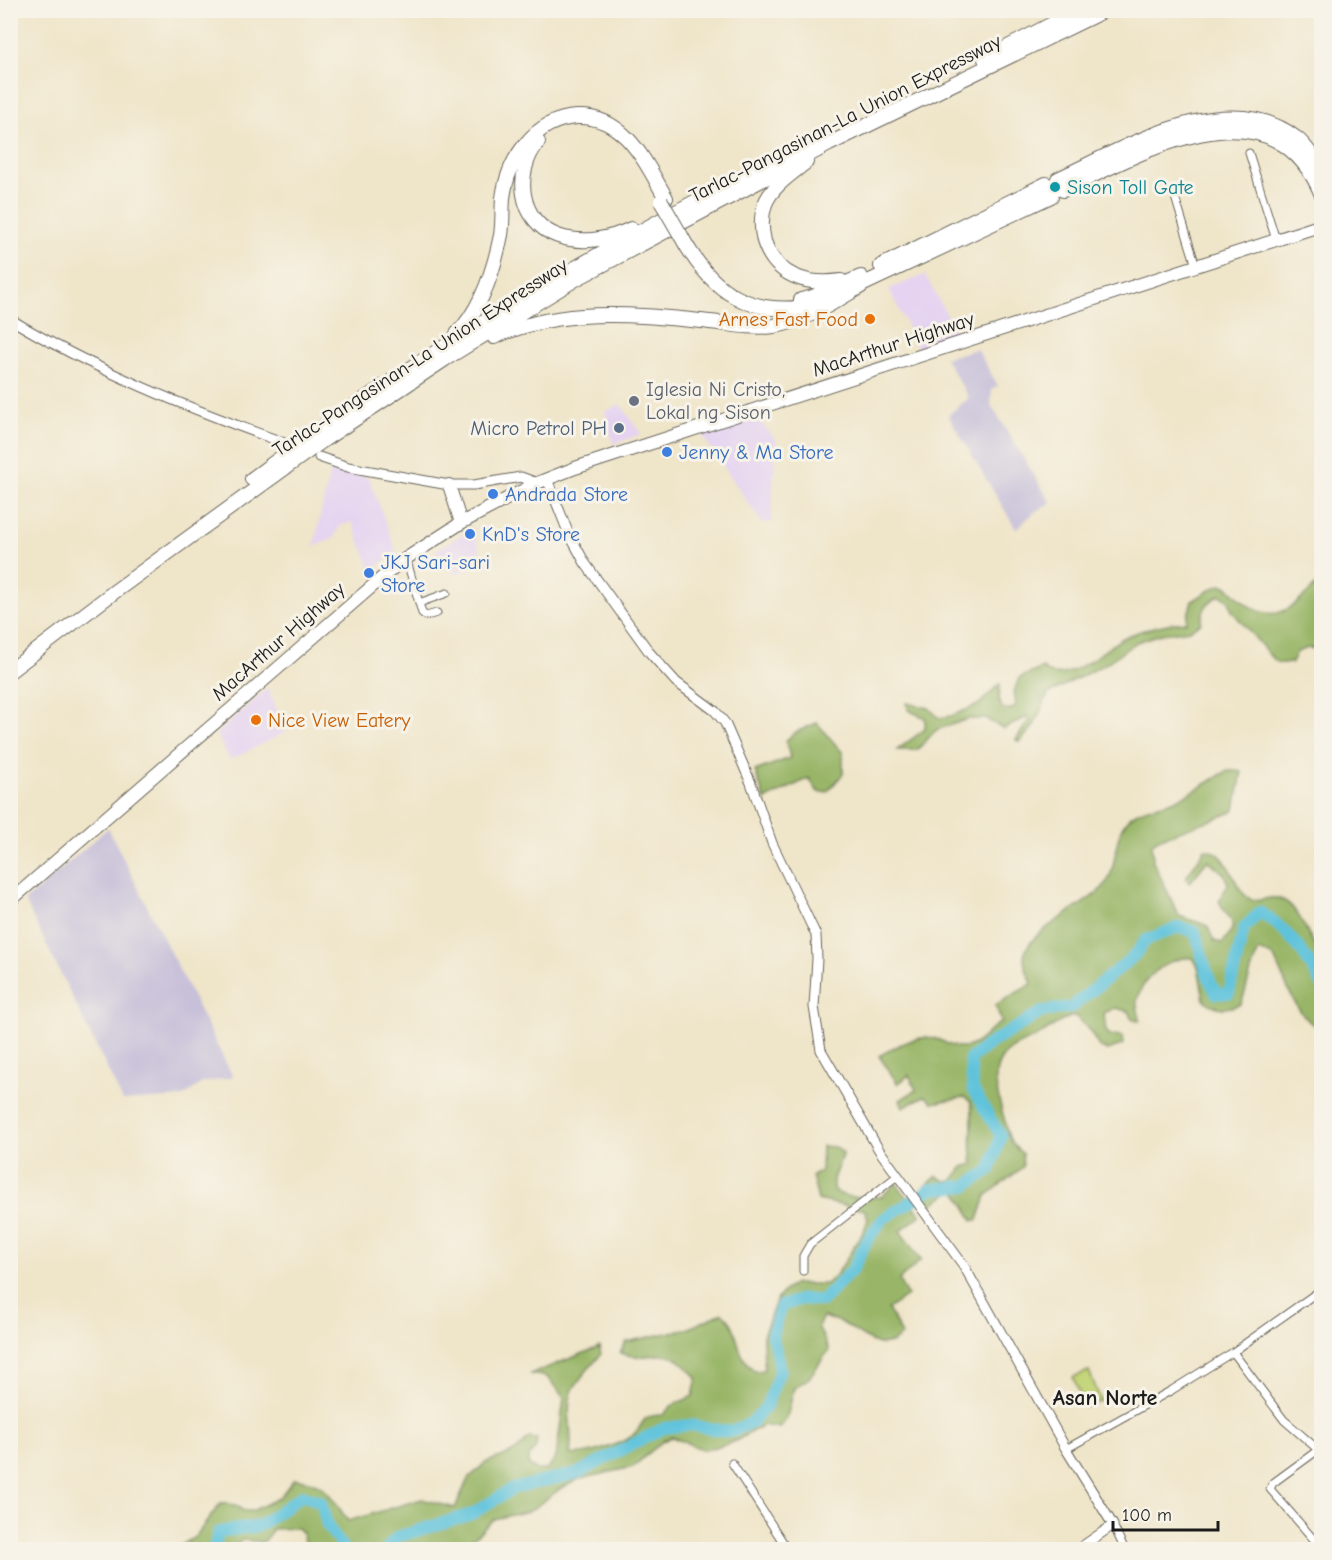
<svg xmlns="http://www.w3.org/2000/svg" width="1332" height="1560" viewBox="0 0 1332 1560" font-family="'Comic Neue',sans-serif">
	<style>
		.built { fill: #e5d3f1 }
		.industrial { fill: #c7c0d9 }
		.green { fill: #c2d477; stroke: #6f784a; stroke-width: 1.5 }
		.forest { fill: #99b668; stroke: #5a6942; stroke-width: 1.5 }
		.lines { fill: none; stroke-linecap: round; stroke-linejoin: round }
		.river { stroke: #5ec3db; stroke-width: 12 }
		.minor-casing { stroke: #666259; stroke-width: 9 }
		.tertiary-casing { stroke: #666259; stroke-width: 11 }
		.trunk-casing { stroke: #666259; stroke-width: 14 }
		.motorway-casing { stroke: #666259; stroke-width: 16 }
		.minor { stroke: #fff; stroke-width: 7 }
		.tertiary { stroke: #fff; stroke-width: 9 }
		.trunk { stroke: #fff; stroke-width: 12 }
		.motorway { stroke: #fff; stroke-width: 14 }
		.motorway-bridge-casing { stroke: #666259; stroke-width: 16; stroke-linecap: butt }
		.motorway-bridge { stroke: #fff; stroke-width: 14 }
		.culture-dot { fill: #0f9aa8; stroke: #f7f3e8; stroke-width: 2 }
		.food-dot { fill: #e8710a; stroke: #f7f3e8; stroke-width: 2 }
		.worship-dot { fill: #6b7280; stroke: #f7f3e8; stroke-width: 2 }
		.service-dot { fill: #5c6f8a; stroke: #f7f3e8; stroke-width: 2 }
		.shop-dot { fill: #3f7fe0; stroke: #f7f3e8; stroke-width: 2 }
		.labels { text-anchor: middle; stroke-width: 6; stroke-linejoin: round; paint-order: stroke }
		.street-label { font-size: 20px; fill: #1c1c1c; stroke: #f7f3e8 }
		.culture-label { font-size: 20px; fill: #0d838f; stroke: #f7f3e8; text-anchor: start }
		.food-label { font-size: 20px; fill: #c56008; stroke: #f7f3e8; text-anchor: end }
		.worship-label { font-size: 20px; fill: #5b616d; stroke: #f7f3e8; text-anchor: start }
		.service-label { font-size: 20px; fill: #4e5e75; stroke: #f7f3e8; text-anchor: end }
		.shop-label { font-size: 20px; fill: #366cbe; stroke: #f7f3e8; text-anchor: start }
		.quarter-label { font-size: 22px; font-weight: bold; fill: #1c1c1c; stroke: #f7f3e8 }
	</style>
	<rect width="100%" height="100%" fill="#f7f3e8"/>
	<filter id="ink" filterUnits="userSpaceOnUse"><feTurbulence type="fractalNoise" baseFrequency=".0167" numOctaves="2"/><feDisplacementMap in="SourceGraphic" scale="12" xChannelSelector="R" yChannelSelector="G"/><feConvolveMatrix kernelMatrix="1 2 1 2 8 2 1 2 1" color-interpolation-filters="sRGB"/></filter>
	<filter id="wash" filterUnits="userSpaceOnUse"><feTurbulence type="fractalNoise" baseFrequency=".008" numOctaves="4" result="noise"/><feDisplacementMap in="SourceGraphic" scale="24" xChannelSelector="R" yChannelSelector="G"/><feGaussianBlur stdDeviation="1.35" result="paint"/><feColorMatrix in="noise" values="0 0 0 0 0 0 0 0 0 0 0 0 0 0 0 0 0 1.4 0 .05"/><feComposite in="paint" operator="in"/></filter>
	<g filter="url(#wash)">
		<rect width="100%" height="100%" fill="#efe5c9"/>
		<path class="built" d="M925 275 957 334 918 348 889 289Z
			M620 404 641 434 613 444 605 412Z
			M757 418 776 440 771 522 762 523 702 435Z
			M337 469 369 478 396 551 372 571 352 522 340 526 333 539 314 546 329 475Z
			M473 528 483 562 455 575 435 551Z
			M268 688 286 732 230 760 216 734Z"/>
		<path class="industrial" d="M977 349 998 386 992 389 991 405 1051 503 1036 511 1016 529 948 415 969 398 945 358Z
			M108 828 233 1077 202 1083 183 1097 123 1101 25 901Z"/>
		<path class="green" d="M1089 1371 1101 1401 1085 1407 1073 1377Z"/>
		<path class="forest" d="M1321 580V650L1308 648 1297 652 1292 663H1278L1273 659 1232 611 1229 601 1220 595C1206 603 1203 608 1201 623L1190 630 1161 634 1137 642 1105 664 1048 694 1033 727 1020 742 1016 740 1029 720 1027 717 1004 729 986 719H968L936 730 917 750H897L925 729V718L908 710 907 703 929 708 939 718 951 716 978 705 1000 684 999 702 1003 709H1012L1016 705 1014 692 1019 678 1043 668C1062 691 1107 646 1123 638 1143 629 1164 623 1186 622L1192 601C1200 597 1212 587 1221 585 1227 584 1232 591 1236 595 1272 630 1292 610 1321 580Z
			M817 723 843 753V774L827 792H818L809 778 765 800 755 771 790 758 786 741 794 733Z
			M1227 771H1242L1235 810C1216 821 1193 824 1173 834 1165 837 1158 837 1152 844L1153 861 1179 916 1207 925 1214 941 1222 943C1243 921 1227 920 1219 901L1228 884 1224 874 1208 860 1191 881 1188 882 1186 877 1205 849C1230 851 1231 884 1247 897 1257 906 1271 893 1283 900 1301 910 1306 934 1318 950L1321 949V1029C1296 1019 1285 979 1273 956L1259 951C1250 967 1248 986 1241 1004 1226 1010 1217 1010 1204 1000L1198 966 1193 958C1168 956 1141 978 1137 1002 1136 1008 1140 1015 1140 1021L1131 1018 1128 1011 1115 1008 1104 1013 1106 1031 1110 1035 1123 1036 1124 1044 1108 1050 1100 1048 1089 1030 1075 1016C1060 1019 1055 1026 1043 1033 1034 1039 1023 1042 1014 1047 986 1063 997 1094 1004 1118 1008 1134 1008 1143 1022 1153L1023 1167 986 1196 978 1220H973L955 1189 928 1207 917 1194 937 1176 945 1181H952L963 1167 973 1164C969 1146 974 1124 971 1102L964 1097 933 1103 925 1096 903 1107 900 1100 916 1090 909 1075 898 1084 879 1056C895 1047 918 1033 937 1039 947 1043 953 1048 964 1047 981 1046 988 1028 1002 1022L995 1005 1032 984C1030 977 1023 966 1024 958 1025 931 1088 906 1104 886 1121 866 1109 828 1136 813 1145 807 1164 805 1175 800 1193 793 1210 781 1227 771Z
			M822 1146 835 1147 843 1153 833 1179V1189C845 1201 865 1196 881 1197L896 1183 921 1215 900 1231 921 1260 899 1280 907 1296 888 1309 902 1335C880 1358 862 1333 842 1323 836 1320 829 1319 823 1317L818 1326 829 1350 809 1378 794 1388 787 1418 779 1428 763 1425 734 1442 704 1450 672 1437 663 1441 633 1467 579 1479 560 1489 530 1511 494 1519 470 1541 455 1547 440 1549H307L302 1533 297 1528 273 1529 263 1542 242 1540 230 1549 173 1550 195 1537 221 1503 235 1505 244 1511H252L279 1498 294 1479C326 1480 331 1497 348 1521L422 1499 455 1508 468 1479 485 1463 516 1451 529 1438 537 1439 536 1448 529 1456V1466L537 1470H546L556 1458 564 1398 547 1377 531 1374 599 1347 601 1354C592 1366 577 1379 572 1392 565 1411 574 1434 570 1454 583 1457 624 1444 634 1434 647 1422 637 1416 663 1415L671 1406 693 1396 697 1378C662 1336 658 1366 620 1353L626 1342 687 1329 722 1313C743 1328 731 1352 755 1371L764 1370 763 1336 776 1301 785 1290 795 1284H826L837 1274 864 1231 868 1219 865 1210 818 1200 812 1176 821 1171Z"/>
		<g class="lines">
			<path class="river" d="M213 1550 219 1532 259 1526 302 1495 321 1502 327 1525 344 1550
				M386 1550 397 1537 472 1514 512 1489 578 1473 664 1428 690 1425 730 1432 751 1423 766 1407 780 1370 772 1334 781 1306 802 1299 822 1301 853 1269 866 1242 883 1219 931 1189 966 1186 990 1170 1001 1136 973 1090 970 1059 989 1044 1042 1012 1072 1007 1134 956 1146 940 1179 927 1195 932C1202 951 1206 979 1217 994L1229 993 1244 928 1260 912C1289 930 1306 955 1322 985"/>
		</g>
	</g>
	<g filter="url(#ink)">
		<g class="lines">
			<g class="minor-casing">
				<path id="minor" d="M1249 153 1276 240
					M1175 197 1196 266
					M406 558 422 613 426 616 437 613
					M419 603 447 593
					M803 1271V1256L810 1244 897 1176
					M1233 1352 1284 1420 1322 1453
					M1066 1449 1172 1390 1233 1352 1322 1289
					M1318 1450 1273 1483 1270 1489 1322 1549
					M732 1463 788 1550
					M1113 1525 1125 1550"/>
			</g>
			<g class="tertiary-casing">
				<path id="tertiary" d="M10 319C96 371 188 408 282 442
					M319 457 348 467 449 485H474L521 477 537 483
					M547 479 568 532 585 563 650 653 676 682 715 711 725 723 751 783 772 843 816 935 817 959 814 1007 821 1050 879 1150 964 1266 1066 1449 1113 1525 1077 1550"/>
			</g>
			<g class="trunk-casing">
				<path id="trunk" d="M449 485 461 523
					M10 901 399 563 461 523 537 483 575 468 1322 225"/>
			</g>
			<g class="motorway-casing">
				<path id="motorway" d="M985 59 1079 10
					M538 142C514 171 518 222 558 236 581 244 609 240 631 229
					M806 162C791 174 772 186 765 204 761 216 761 229 764 241 775 276 807 286 841 281
					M1058 179C1125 148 1227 85 1296 138 1307 146 1314 160 1322 170
					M1063 190C1141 153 1272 74 1322 195
					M680 234C710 291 749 319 816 305
					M881 266 1046 184
					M853 289 1051 196
					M801 300 813 297 861 277
					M457 334C482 308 494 270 501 235 503 223 502 210 503 198 508 159 535 119 577 117 625 115 645 162 666 198
					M494 337C561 307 630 314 701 321 724 323 751 329 774 326 806 321 834 302 861 286
					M252 479C430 346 623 235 821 137
					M10 671 114 592 322 441 445 359 574 280 829 144 1105 10"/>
			</g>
			<use href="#minor" class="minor"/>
			<use href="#tertiary" class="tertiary"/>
			<use href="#trunk" class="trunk"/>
			<use href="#motorway" class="motorway"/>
			<g class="motorway-bridge-casing">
				<path id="motorway-bridge" d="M661 201 680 234"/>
			</g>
			<use href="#motorway-bridge" class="motorway-bridge"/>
		</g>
	</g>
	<circle class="culture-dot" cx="1055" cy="187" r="6"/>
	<g class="food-dot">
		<circle cx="870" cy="319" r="6"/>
		<circle cx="256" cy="720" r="6"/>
	</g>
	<circle class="worship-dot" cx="634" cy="401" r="6"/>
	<circle class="service-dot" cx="619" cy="428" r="6"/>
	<g class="shop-dot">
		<circle cx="667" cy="452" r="6"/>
		<circle cx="493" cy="494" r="6"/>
		<circle cx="470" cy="534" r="6"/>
		<circle cx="369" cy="573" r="6"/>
	</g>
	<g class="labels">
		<g class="street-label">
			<text transform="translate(845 118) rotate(-27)" y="7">Tarlac-Pangasinan-La Union Expressway</text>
			<text transform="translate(893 344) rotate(-18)" y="7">MacArthur Highway</text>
			<text transform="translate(420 357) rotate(-33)" y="7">Tarlac-Pangasinan-La Union Expressway</text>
			<text transform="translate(278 641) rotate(-41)" y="7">MacArthur Highway</text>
		</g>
		<g class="culture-label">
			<text x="1067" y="194">Sison Toll Gate</text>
		</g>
		<g class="food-label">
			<text x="858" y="326">Arnes Fast Food</text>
			<text x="268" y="727" text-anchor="start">Nice View Eatery</text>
		</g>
		<g class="worship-label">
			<text x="646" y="396">Iglesia Ni Cristo,<tspan x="646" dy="23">Lokal ng Sison</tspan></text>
		</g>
		<g class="service-label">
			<text x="607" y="435">Micro Petrol PH</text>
		</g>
		<g class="shop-label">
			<text x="679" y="459">Jenny &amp; Ma Store</text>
			<text x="505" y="501">Andrada Store</text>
			<text x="482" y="541">KnD's Store</text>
			<text x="381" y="569">JKJ Sari-sari<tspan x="381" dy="23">Store</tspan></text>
		</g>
		<g class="quarter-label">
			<text x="1105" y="1405">Asan Norte</text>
		</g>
	</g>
	<rect width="1332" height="1560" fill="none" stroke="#f7f3e8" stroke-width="36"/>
	<path d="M1113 1521v9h105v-9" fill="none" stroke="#1c1c1c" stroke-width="3"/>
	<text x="1122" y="1521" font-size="18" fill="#1c1c1c" stroke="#f7f3e8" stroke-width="4.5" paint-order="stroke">100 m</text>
</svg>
